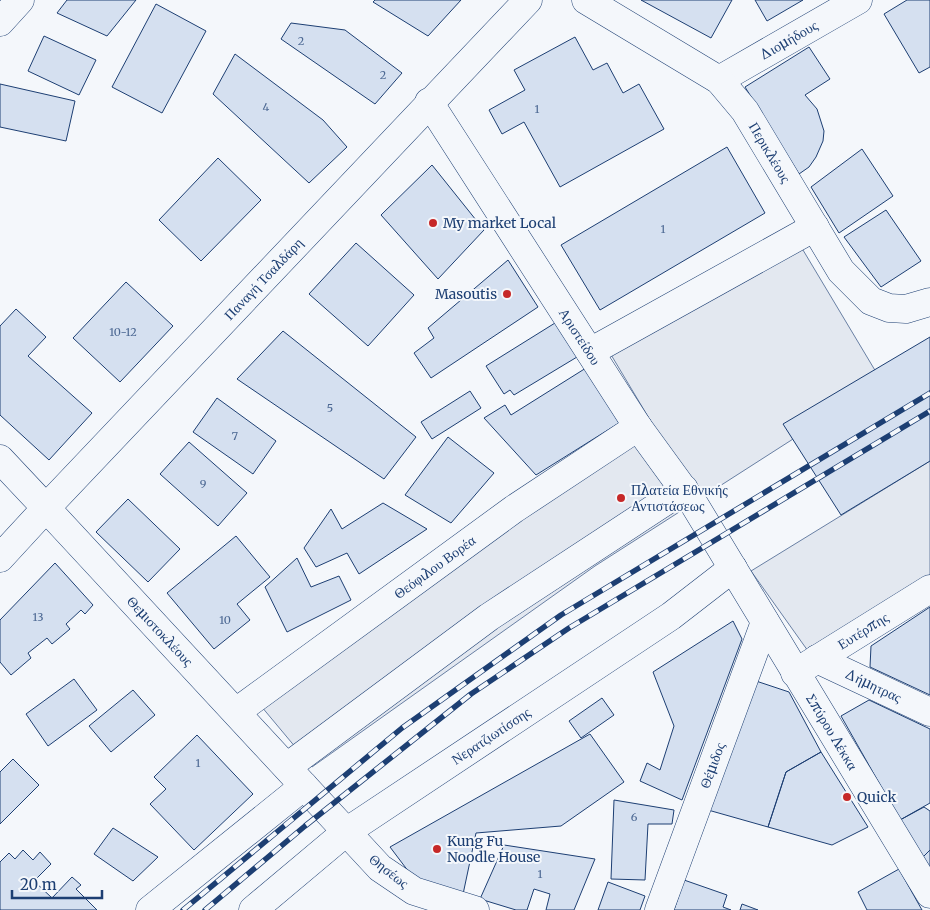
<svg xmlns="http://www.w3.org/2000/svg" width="930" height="910" viewBox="0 0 930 910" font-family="Merriweather,serif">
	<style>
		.parking { fill: #e3e8f0; stroke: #687fa3 }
		.building { fill: #d5e0f0; stroke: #1d3f73 }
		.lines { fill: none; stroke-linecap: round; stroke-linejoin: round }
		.street-casing { stroke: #1d3f73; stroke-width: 29 }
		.secondary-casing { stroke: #1d3f73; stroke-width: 29 }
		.street { stroke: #f4f7fb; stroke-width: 28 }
		.secondary { stroke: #f4f7fb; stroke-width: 28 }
		.rail-casing { stroke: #1d3f73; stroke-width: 5.5 }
		.rail { stroke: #f4f7fb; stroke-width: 4; stroke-dasharray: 11; stroke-linecap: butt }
		.poi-dot { fill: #c62828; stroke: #f4f7fb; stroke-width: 2 }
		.labels { text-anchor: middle; stroke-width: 4; stroke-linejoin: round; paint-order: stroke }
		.number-label { font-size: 11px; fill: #4b6792 }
		.street-label { font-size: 14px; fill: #1d3f73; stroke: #f4f7fb }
		.poi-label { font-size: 14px; fill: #1d3f73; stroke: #f4f7fb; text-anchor: start }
	</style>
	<rect width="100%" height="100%" fill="#f4f7fb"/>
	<path class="parking" d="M797 240 882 382 595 566 312 767 261 706 653 425 607 348Z
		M930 461V575L808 651 751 571Z"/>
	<path class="building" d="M67 0H136L107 36 57 13Z
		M375 0H461L428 36 373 2Z
		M641 0H732L711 38Z
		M755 0H803L767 21Z
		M907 0H930V67L919 73 884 14Z
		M156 4 206 31 162 113 112 87Z
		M291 23 345 30 402 73 375 104 281 39Z
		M44 36 96 60 79 95 28 71Z
		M575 37 593 70 607 63 623 93 639 84 664 129 560 187 524 122 502 134 489 110 525 90 514 70Z
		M809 47 830 79 805 95 817 109 824 131 823 141 816 157 809 167 799 174 745 87Z
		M235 54 323 120 347 147 309 183 213 94Z
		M0 84 75 101 66 141 0 127Z
		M727 147 765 213 600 310 561 245Z
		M862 149 893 196 839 233 811 187Z
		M218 158 261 200 201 261 159 220Z
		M432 165 484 230 438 279 381 215Z
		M886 210 921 261 881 287 844 237Z
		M356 243 414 295 368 346 309 294Z
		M508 260 538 307 431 378 414 353 434 338 428 328Z
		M126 282 173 326 120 382 73 338Z
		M16 309 46 337 28 356 92 413 49 460 0 415V326Z
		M555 323 577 357 514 395 510 390 504 394 486 366Z
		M283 331 416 437 384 479 237 379Z
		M930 337V461L841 515 783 424Z
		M586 368 619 423 536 475 484 418 505 405 511 415Z
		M470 391 481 408 432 439 421 422Z
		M217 398 276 441 253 474 193 432Z
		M448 437 494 473 451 523 405 495Z
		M189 442 247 493 218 526 160 474Z
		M128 499 180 549 148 582 96 532Z
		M383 503 427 529 359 574 347 553 316 567 304 548 331 509 342 529Z
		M236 536 270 577 237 604 250 620 214 649 167 593Z
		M297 558 311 587 339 576 351 600 287 632 265 587Z
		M55 563 93 605 85 614 81 610 66 624 70 629 52 644 47 638 28 653 31 658 11 675 0 662V620Z
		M930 607V695L870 667 871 646Z
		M733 621 742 639 682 800 640 781 647 763 660 770 674 726 653 672Z
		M74 679 97 710 48 746 26 714Z
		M756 681 789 692 821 752 786 772 768 827 708 810Z
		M133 690 155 715 111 752 89 726Z
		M602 698 614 715 581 738 569 721Z
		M869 700 930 729V803L900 820 841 716Z
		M590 734 624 782 561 826 476 833 462 899 424 892 390 847Z
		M197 735 253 794 194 850 150 804 166 789 154 777Z
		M821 752 868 827 832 845 768 827 786 772Z
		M13 759 39 785 0 824V772Z
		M614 800 674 810 672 824H648L645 880 611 879Z
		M924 807 930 811V850L923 857 900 820Z
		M113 828 158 857 133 881 94 854Z
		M504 845 595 859 574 910H546L550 894 534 889 527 910H516L480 899Z
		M23 850 33 860 40 852 51 864 34 881 52 898 72 877 81 885 76 889 97 910H0V862L9 853 15 859Z
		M930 850V868L923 857Z
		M899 869 922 910H867L858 892Z
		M684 880 727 895 723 907 731 910H674Z
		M608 882 645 896 640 910H598Z
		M742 904 758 910H740Z"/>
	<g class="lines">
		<g class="street-casing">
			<g id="street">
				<path d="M0 22 20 0"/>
				<path id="s1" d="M719 80 858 0"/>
				<path id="s2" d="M429 102 638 427 694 504 930 894"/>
				<path d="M590 352 815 227"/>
				<path d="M0 459 46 508 0 558"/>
				<path id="s3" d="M817 659 930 712"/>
				<path id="s4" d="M795 673 930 589"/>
				<path id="s5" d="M236 712 514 509 638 427"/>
				<path d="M287 767 489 617 684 489"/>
				<path id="s6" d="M346 832 671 616 733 568"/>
				<path d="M150 910 304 786"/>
				<path id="s7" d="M659 910 765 622"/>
			</g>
		</g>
		<g class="secondary-casing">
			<g id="secondary">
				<path id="s8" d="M586 0 719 80 745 111 841 271 871 301 889 308 906 309 930 302"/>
				<path d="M253 910 346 832"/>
				<path id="s9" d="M475 910 414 891 380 868 46 508 528 0"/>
			</g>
		</g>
		<use href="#street" class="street"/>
		<use href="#secondary" class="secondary"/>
		<g class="rail-casing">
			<path id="rail" d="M183 910 402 728 561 615 930 393
				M205 910 305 826 471 694 569 628 930 411"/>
		</g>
		<use href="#rail" class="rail"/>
	</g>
	<g class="poi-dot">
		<circle cx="433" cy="223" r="5"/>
		<circle cx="507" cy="294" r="5"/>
		<circle cx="621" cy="498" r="5"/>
		<circle cx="847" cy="797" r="5"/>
		<circle cx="437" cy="849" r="5"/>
	</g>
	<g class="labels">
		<g class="number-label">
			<text x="301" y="45">2</text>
			<text x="383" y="79">2</text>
			<text x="266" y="111">4</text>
			<text x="537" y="113">1</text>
			<text x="663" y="233">1</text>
			<text x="123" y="336">10-12</text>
			<text x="330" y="412">5</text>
			<text x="235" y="440">7</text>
			<text x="203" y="488">9</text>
			<text x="38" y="621">13</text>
			<text x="225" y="624">10</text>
			<text x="198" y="767">1</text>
			<text x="634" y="821">6</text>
			<text x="540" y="878">1</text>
		</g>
		<g class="street-label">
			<text dy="5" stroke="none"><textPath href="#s1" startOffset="80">Διομήδους</textPath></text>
			<text dy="5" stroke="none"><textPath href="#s8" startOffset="244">Περικλέους</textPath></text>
			<text dy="5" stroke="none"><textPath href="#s9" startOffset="912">Παναγή Τσαλδάρη</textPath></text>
			<text dy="5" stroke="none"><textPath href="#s2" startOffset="279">Αριστείδου</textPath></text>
			<text dy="5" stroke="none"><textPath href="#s5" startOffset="246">Θεόφιλου Βορέα</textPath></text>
			<text transform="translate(160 631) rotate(47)" y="5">Θεμιστοκλέους</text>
			<text dy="5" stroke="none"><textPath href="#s4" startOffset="80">Ευτέρπης</textPath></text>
			<text dy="5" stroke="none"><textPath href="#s3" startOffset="62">Δήμητρας</textPath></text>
			<text dy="5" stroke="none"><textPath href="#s2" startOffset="748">Σπύρου Λέκκα</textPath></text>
			<text dy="5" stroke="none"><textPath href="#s6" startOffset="174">Νερατζιωτίσσης</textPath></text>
			<text dy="5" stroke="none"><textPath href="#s7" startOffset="154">Θέμιδος</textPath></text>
			<text transform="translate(389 871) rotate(38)" y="5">Θησέως</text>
		</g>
		<g class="poi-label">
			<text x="443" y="228">My market Local</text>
			<text x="497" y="299" text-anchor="end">Masoutis</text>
			<text x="631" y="495">Πλατεία Εθνικής<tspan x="631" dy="16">Αντιστάσεως</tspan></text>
			<text x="857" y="802">Quick</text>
			<text x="447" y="846">Kung Fu<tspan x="447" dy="16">Noodle House</tspan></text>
		</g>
	</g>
	<path d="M12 890v8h90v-8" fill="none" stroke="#1d3f73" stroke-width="2.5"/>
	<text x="20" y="890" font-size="15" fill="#1d3f73" stroke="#f4f7fb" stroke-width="4" paint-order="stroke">20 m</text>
</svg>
